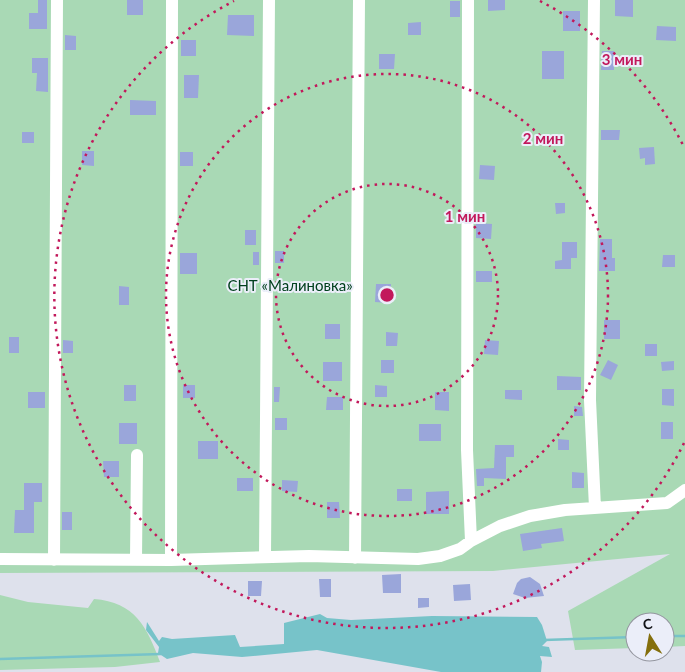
<svg xmlns="http://www.w3.org/2000/svg" width="685" height="672" viewBox="0 0 685 672" font-family="Lato,sans-serif">
	<style>
		.green { fill: #a9d9b5 }
		.water { fill: #77c3c9 }
		.lines { fill: none; stroke-linecap: round; stroke-linejoin: round }
		.stream { stroke: #77c3c9; stroke-width: 2.5 }
		.building { fill: #9aa6da }
		.minor { stroke: #fff; stroke-width: 12 }
		.ring { fill: none; stroke: #c2185b; stroke-width: 2.5; stroke-dasharray: 2.5 5 }
		.labels { text-anchor: middle; stroke-width: 4; stroke-linejoin: round; paint-order: stroke }
		.park-label { font-size: 15px; fill: #00401d; stroke: #ebeef9 }
		.centre { fill: #c2185b; stroke: #ebeef9; stroke-width: 2.5 }
		.ring-label { font-size: 15px; text-anchor: middle; font-weight: bold; fill: #c2185b; stroke: #ebeef9; stroke-width: 4; stroke-linejoin: round; paint-order: stroke }
	</style>
	<rect width="100%" height="100%" fill="#dee1ec"/>
	<path class="green" d="M0 0H685V646L665 647V622H635V648L575 650 568 611 670 554 493 571 0 573Z
		M0 595 28 602 88 608 94 599C135 602 147 627 160 662L115 667 0 670Z"/>
	<path class="water" d="M320 614 327 618 351 620 432 616 537 617 542 625 547 641 542 646 549 647 552 657 540 656 542 662 541 672H441L317 650 242 657 193 653 167 659 158 653 159 647 146 630 147 622 159 641 162 637 172 639 235 635 240 647 284 644V623Z"/>
	<g class="lines">
		<path class="stream" d="M665 636H685
			M544 640 635 637
			M0 659 161 654"/>
	</g>
	<path class="building" d="M38 0H47V29H29V13H38Z
		M127 0H143V15H127Z
		M488 0H505V10L488 11Z
		M615 0H633V17L615 16Z
		M450 1H460V17H450Z
		M563 11H580V31H563Z
		M228 15H254V36L227 35Z
		M421 22V35H408V23Z
		M657 26 676 27V41L656 40Z
		M65 35 76 36V50H65Z
		M181 40H196V56H181Z
		M542 51H564V79H542Z
		M602 51H614V70H601Z
		M379 54H395L394 69H379Z
		M32 58H48V92L36 91 37 73H32Z
		M184 75H199L198 98H184Z
		M130 100 156 101V115H130Z
		M601 130H620L619 140H601Z
		M22 132H34V143H22Z
		M654 147 655 164 645 165V158L640 159 639 148Z
		M82 151H94V166L82 165Z
		M180 152H193V166H180Z
		M480 165 495 166 494 180 479 179Z
		M555 203H565V213L556 214Z
		M476 223 492 224 491 239 476 238Z
		M245 230H256V245H245Z
		M600 239H612V258H615V271H599Z
		M562 242H577V258H571V269H555V261L562 260Z
		M275 251H284V263H275Z
		M253 252H259V265H253Z
		M180 253H197V274H180Z
		M663 255H675V267H662Z
		M476 271H492V282H476Z
		M376 284H391L390 303 375 302Z
		M119 286 129 287V305H119Z
		M604 320H620V339H604Z
		M325 324H340V339H325Z
		M386 332 398 333 397 346H386Z
		M9 337H19V353H9Z
		M63 340 73 341V353H63Z
		M485 340 499 341 498 355 484 354Z
		M645 344H657V356H645Z
		M381 360H394V373H381Z
		M608 360 618 365 611 380 600 375Z
		M674 361V370L662 371 661 362Z
		M323 362H342V381H323Z
		M557 376 581 377V390H557Z
		M124 385H136V401H124Z
		M183 385H195V398H183Z
		M375 385 387 386V397H375Z
		M274 387H280L279 402H274Z
		M662 389H674V406L662 405Z
		M505 390H522V400L505 399Z
		M28 392H45V408H28Z
		M435 392H449V411L435 410Z
		M327 397H343V410H326Z
		M574 406 582 407 583 416H574Z
		M275 418H287V430H275Z
		M661 422H673V439H661Z
		M119 423H137V444H119Z
		M419 424H441V441H419Z
		M558 439 569 440V450H558Z
		M198 441H218V459H198Z
		M495 445H514V457H506V479L484 478V486H477L476 469 494 468Z
		M103 461H119V477H104Z
		M572 472 584 473V488H572Z
		M237 478H253V491H237Z
		M282 480 298 481 297 492 282 491Z
		M24 483H42V502H34V533H14L15 510H24Z
		M397 489H412V501H397Z
		M449 491V514H426V492Z
		M327 502H339L340 518H327Z
		M62 512H72V530H62Z
		M562 528 564 541 541 544 542 548 523 551 520 534Z
		M401 574V593H383L382 575Z
		M530 577 540 584 544 596 525 598 513 594 517 583 521 579Z
		M319 579H331V597H320Z
		M248 581H262L261 596H248Z
		M470 584 471 600 454 601 453 585Z
		M418 598H429V607L418 608Z"/>
	<g class="lines">
		<path class="minor" d="M468 0 467 450 471 541
			M594 0 590 400 595 508
			M265 557 269 0
			M355 558 359 0
			M0 559 171 560 309 556 418 559 440 556 460 549 471 541 500 526 530 516 565 510 667 503 685 490
			M54 560 57 0
			M136 560 137 455
			M171 560 172 0"/>
	</g>
	<g class="ring">
		<circle cx="387" cy="295" r="111"/>
		<circle cx="387" cy="295" r="221"/>
		<path d="M684 443A332 332 0 1 1 234 1M540 1A332 332 0 0 1 684 147"/>
	</g>
	<g class="labels">
		<g class="park-label">
			<text x="290" y="291">СНТ «Малиновка»</text>
		</g>
	</g>
	<circle cx="387" cy="295" r="8" class="centre"/>
	<g class="ring-label">
		<text x="622" y="65">3 мин</text>
		<text x="543" y="144">2 мин</text>
		<text x="465" y="222">1 мин</text>
	</g>
	<g transform="translate(650 637) rotate(349)"><circle r="24" fill="#ebeef9" stroke="#94969f"/>
	<path d="M0-4L9 19L0 12L-9 19Z" fill="#846f0d"/>
	<text y="-8" font-size="14" font-weight="bold" text-anchor="middle" fill="#121317">С</text>
	</g>
</svg>
